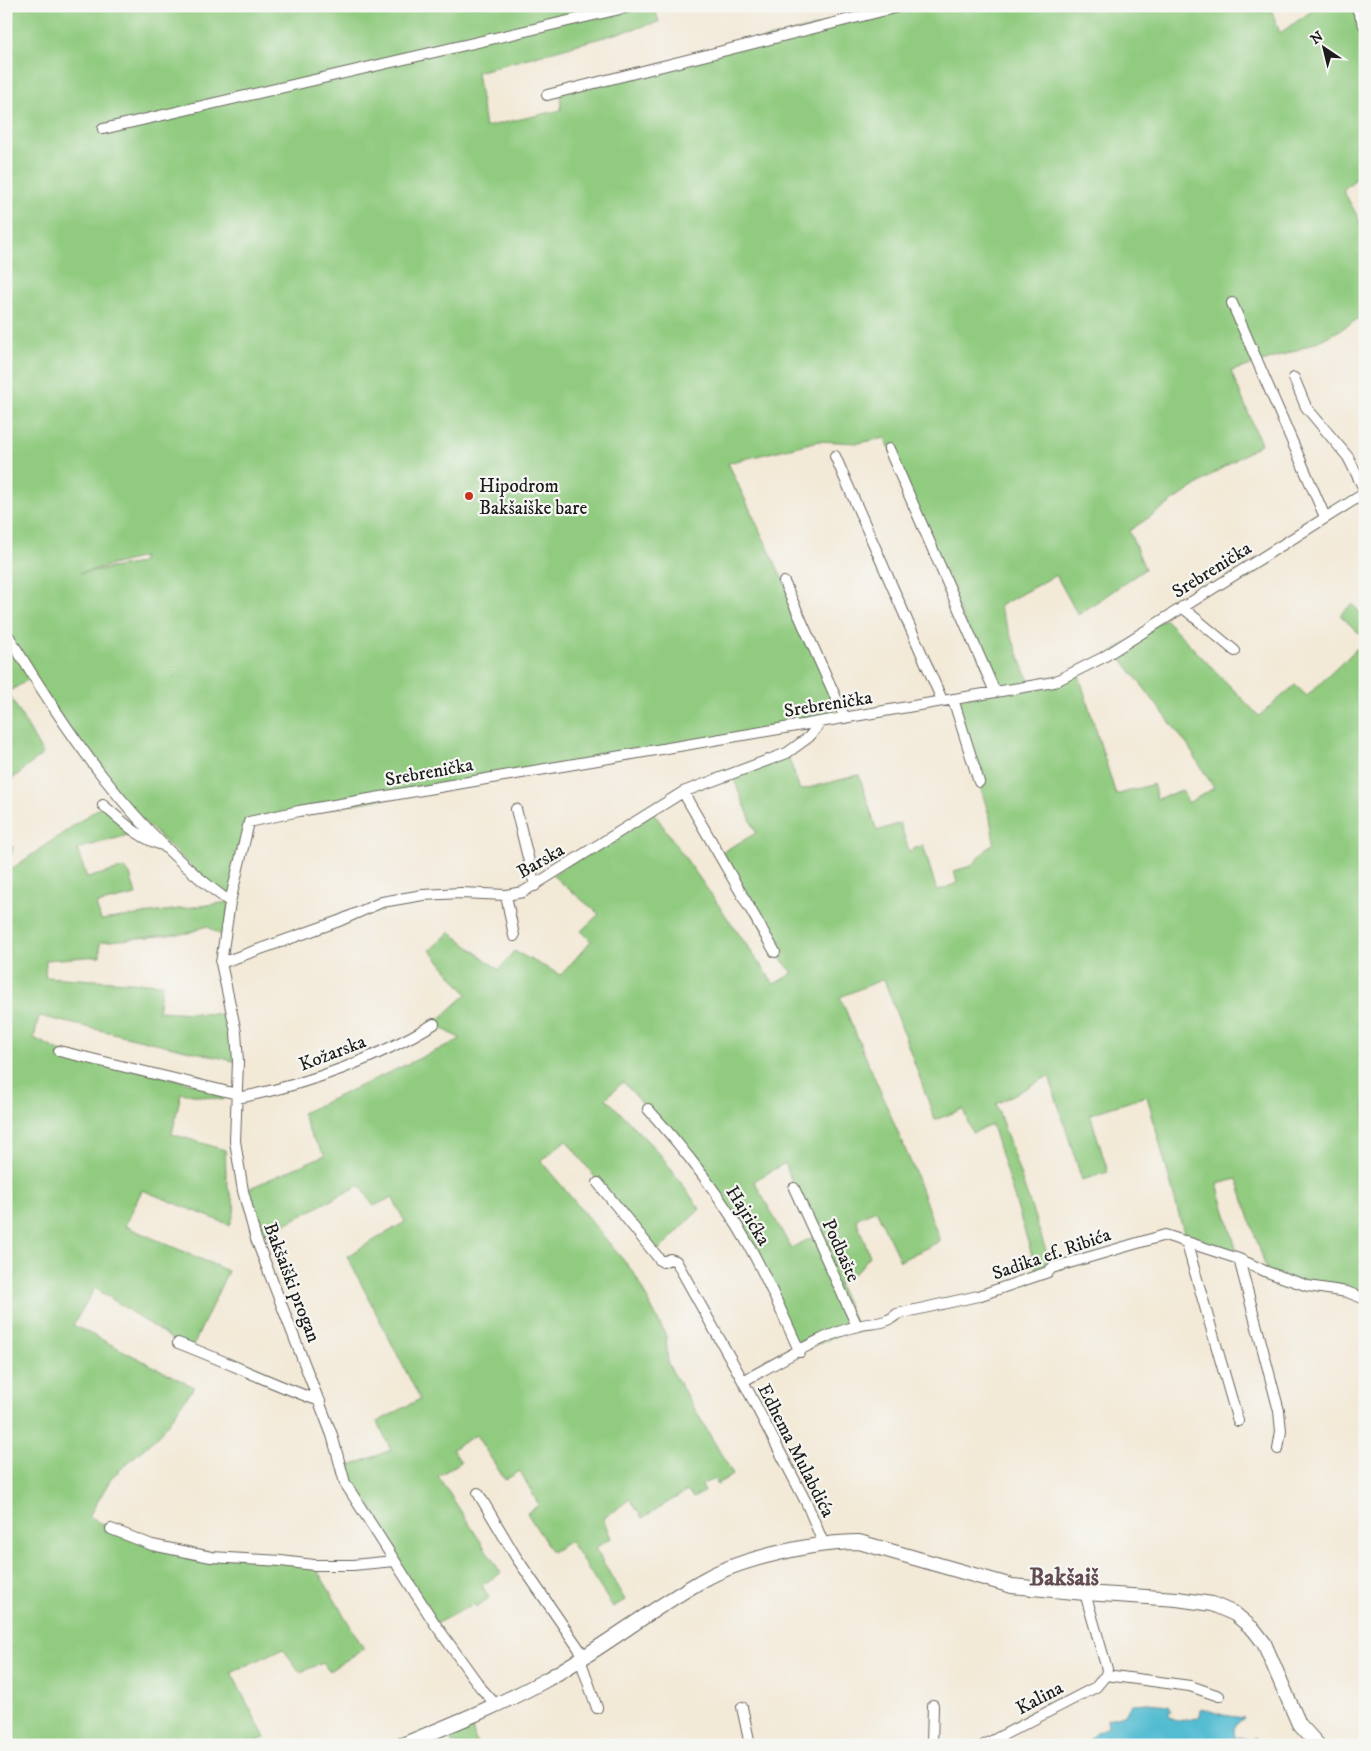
<svg xmlns="http://www.w3.org/2000/svg" width="1371" height="1751" viewBox="0 0 1371 1751" font-family="'IM FELL DW Pica',serif">
	<style>
		.green { fill: #90cb7f; stroke: #56744e; fill-rule: evenodd }
		.water { fill: #53bcd1; stroke: #386c76 }
		.lines { fill: none; stroke-linecap: round; stroke-linejoin: round }
		.street-casing { stroke: #67645d; stroke-width: 12 }
		.secondary-casing { stroke: #67645d; stroke-width: 16 }
		.street { stroke: #fff; stroke-width: 10 }
		.secondary { stroke: #fff; stroke-width: 14 }
		.poi-dot { fill: #c8321e; stroke: #f6f6f2; stroke-width: 2 }
		.labels { text-anchor: middle; stroke-width: 4.5; stroke-linejoin: round; paint-order: stroke }
		.poi-label { font-size: 19px; fill: #1c1c1c; stroke: #f6f6f2; text-anchor: start }
		.street-label { font-size: 19px; fill: #1c1c1c; stroke: #f6f6f2 }
		.district-label { font-size: 24px; font-weight: bold; fill: #634b54; stroke: #f6f6f2 }
	</style>
	<rect width="100%" height="100%" fill="#f6f6f2"/>
	<filter id="ink" filterUnits="userSpaceOnUse"><feTurbulence type="fractalNoise" baseFrequency=".02" numOctaves="2"/><feDisplacementMap in="SourceGraphic" scale="10" xChannelSelector="R" yChannelSelector="G"/><feConvolveMatrix kernelMatrix="1 2 1 2 8 2 1 2 1" color-interpolation-filters="sRGB"/></filter>
	<filter id="wash" filterUnits="userSpaceOnUse"><feTurbulence type="fractalNoise" baseFrequency=".0096" numOctaves="4" result="noise"/><feDisplacementMap in="SourceGraphic" scale="20" xChannelSelector="R" yChannelSelector="G"/><feGaussianBlur stdDeviation="1.12" result="paint"/><feColorMatrix in="noise" values="0 0 0 0 0 0 0 0 0 0 0 0 0 0 0 0 0 1.4 0 .05"/><feComposite in="paint" operator="in"/></filter>
	<g filter="url(#wash)">
		<rect width="100%" height="100%" fill="#f3e9d7"/>
		<path class="green" d="M6 6H654L659 22 477 72 485 127 561 110 560 89 899 6H1270L1280 33 1319 6H1356L1365 27V171L1343 190 1365 230V314C1325 343 1278 358 1231 371L1261 444 1219 470 1129 531 1145 569 1078 615 1056 575 999 606 1031 686 1078 672 1116 795 1153 784 1157 799 1182 790 1188 803 1214 788 1188 746 1115 650 1165 619 1259 716 1295 685 1307 696 1365 641V1299L1267 1272 1237 1179 1217 1184 1239 1259 1186 1241 1147 1096 1090 1114 1108 1172 1082 1180 1049 1076 996 1104 1052 1268 1038 1275 992 1125 972 1133 963 1109 935 1120 884 979 840 997 914 1170 940 1241 900 1261 876 1210 856 1219 870 1256 858 1270 838 1284 857 1326 800 1352 759 1265 689 1154 623 1082 606 1098 660 1154 700 1209 655 1254 566 1140 541 1161 634 1273 666 1336 668 1364 733 1474 718 1484 714 1479 701 1485 704 1492 693 1498 687 1491 642 1518 630 1499 603 1519 611 1538 595 1548 625 1600 613 1607 570 1541 552 1552 527 1513 539 1505 520 1471 505 1480 476 1435 452 1449 461 1462 438 1476 501 1573 482 1585 489 1598 476 1607 474 1604 435 1624 340 1470 391 1450 377 1422 420 1399 347 1256 405 1222 392 1197 374 1206 360 1185 256 1239 243 1191 325 1155 311 1136 302 1113 461 1039 434 1024 467 994 430 950 450 932 499 970 514 951 561 975 591 941 581 931 599 914 552 875 653 812 774 984 793 973 775 952 719 854 756 833 732 775 787 753 800 790 859 775 877 831 900 823 909 851 923 845 937 891 957 883 954 871 971 866 994 842 990 818 953 699 994 692 885 438 858 443 819 441 728 463 784 582 845 718 250 822 223 937 207 926 188 933 100 942V956L46 960 45 977 162 984 158 1011 232 1015 238 1062 39 1016 34 1038 59 1051 224 1091 223 1100 181 1093 172 1134 225 1150C226 1162 225 1176 228 1187 234 1207 238 1204 230 1225L142 1190 125 1226 228 1271 192 1348 178 1343 95 1288 73 1325 194 1387 159 1435 112 1477 89 1516 111 1529 152 1545 314 1565 364 1649 329 1671 323 1663 300 1672 283 1649 231 1672 265 1738 245 1745H6V844L13 847 7 872 103 805 136 833 77 849 87 878 124 868 130 874 136 895 96 904 101 920 229 902 119 798 33 677 8 692 43 754 6 784ZM143 557 141 563 80 573ZM785 1163 794 1188 817 1235 791 1248 754 1181Z
			M1352 604 1365 617V639L1340 615Z
			M469 1718 477 1745H453L446 1727Z"/>
		<path class="water" d="M1148 1703 1169 1705 1171 1710 1168 1715C1176 1723 1191 1721 1200 1716L1201 1708 1223 1715 1244 1718C1236 1723 1232 1728 1235 1737L1248 1740 1255 1738 1267 1745H1086L1096 1732 1108 1727 1107 1719 1124 1715 1132 1704Z"/>
	</g>
	<g filter="url(#ink)">
		<g class="lines">
			<g class="street-casing">
				<path id="street" d="M1356 6 1365 27
					M547 95 902 6
					M103 129 633 6
					M1232 303 1325 517
					M1294 378 1306 407 1348 457 1365 491
					M889 449 995 692
					M835 456 942 700
					M784 582 845 718
					M1182 607 1235 651
					M6 632C67 733 133 832 230 902
					M953 699 979 782
					M683 792 775 952
					M103 805C123 822 140 839 165 846
					M516 809 535 886
					M506 895 514 936
					M221 963 339 921 382 902 423 895 461 893 506 895 523 892 683 792 787 753 809 737 821 722
					M59 1051 237 1094
					M237 1098C307 1085 373 1060 434 1024
					M648 1109C686 1151 720 1195 748 1244 768 1279 783 1316 800 1352
					M598 1183 660 1260 663 1262 670 1259 676 1261 743 1381
					M794 1188 857 1326
					M1186 1241 1238 1421
					M1239 1259 1279 1411 1281 1431 1278 1449
					M178 1343C226 1361 271 1384 320 1401
					M478 1493 516 1557 584 1656
					M111 1529 152 1545 211 1557 281 1561 314 1565H353L394 1561
					M824 1545 807 1504 743 1381C776 1364 822 1334 858 1326 872 1322 886 1325 897 1314L978 1296 1048 1272 1052 1268 1165 1235 1239 1259 1267 1272 1308 1286 1347 1292 1365 1299
					M580 1659 597 1708
					M1106 1675 1190 1686 1219 1696
					M497 1706 481 1688 435 1624 345 1483 332 1435 256 1239 243 1191 235 1141 238 1062 236 1032 221 963 230 902 249 822 299 811 1054 682 1102 658 1365 493
					M742 1707 750 1745
					M932 1745 933 1705
					M984 1745 1096 1687 1106 1675 1107 1669 1085 1593"/>
			</g>
			<g class="secondary-casing">
				<path id="secondary" d="M402 1745C450 1725 498 1706 544 1681 600 1650 649 1610 705 1579 742 1558 816 1542 859 1542L1012 1586 1085 1593 1177 1599 1212 1604 1235 1614 1254 1630 1264 1643 1299 1724 1318 1745"/>
			</g>
			<use href="#street" class="street"/>
			<use href="#secondary" class="secondary"/>
		</g>
	</g>
	<circle class="poi-dot" cx="469" cy="496" r="5"/>
	<g class="labels">
		<g class="poi-label">
			<text x="479" y="492">Hipodrom<tspan x="479" dy="22">Bakšaiške bare</tspan></text>
		</g>
		<g class="street-label">
			<text transform="translate(1211 569) rotate(-32)" y="7">Srebrenička</text>
			<text transform="translate(828 703) rotate(-9)" y="7">Srebrenička</text>
			<text transform="translate(429 771) rotate(-10)" y="7">Srebrenička</text>
			<text transform="translate(540 860) rotate(-30)" y="7">Barska</text>
			<text transform="translate(332 1052) rotate(-21)" y="7">Kožarska</text>
			<text transform="translate(749 1215) rotate(58)" y="7">Hajrićka</text>
			<text transform="translate(842 1250) rotate(66)" y="7">Podbašte</text>
			<text transform="translate(1051 1253) rotate(-19)" y="7">Sadika ef. Ribića</text>
			<text transform="translate(293 1282) rotate(69)" y="7">Bakšaiški progan</text>
			<text transform="translate(797 1450) rotate(63)" y="7">Edhema Mulabdića</text>
			<text transform="translate(1039 1697) rotate(-28)" y="7">Kalina</text>
		</g>
		<g class="district-label">
			<text x="1064" y="1585">Bakšaiš</text>
		</g>
	</g>
	<rect width="1371" height="1751" fill="none" stroke="#f6f6f2" stroke-width="25"/>
	<g transform="translate(1324 48) rotate(325)" stroke="#f6f6f2" stroke-width="4" paint-order="stroke">
	<path d="M0-4L9 19L0 12L-9 19Z" fill="#1c1c1c"/>
	<text y="-8" font-size="14" font-weight="bold" text-anchor="middle" fill="#1c1c1c">N</text>
	</g>
</svg>
